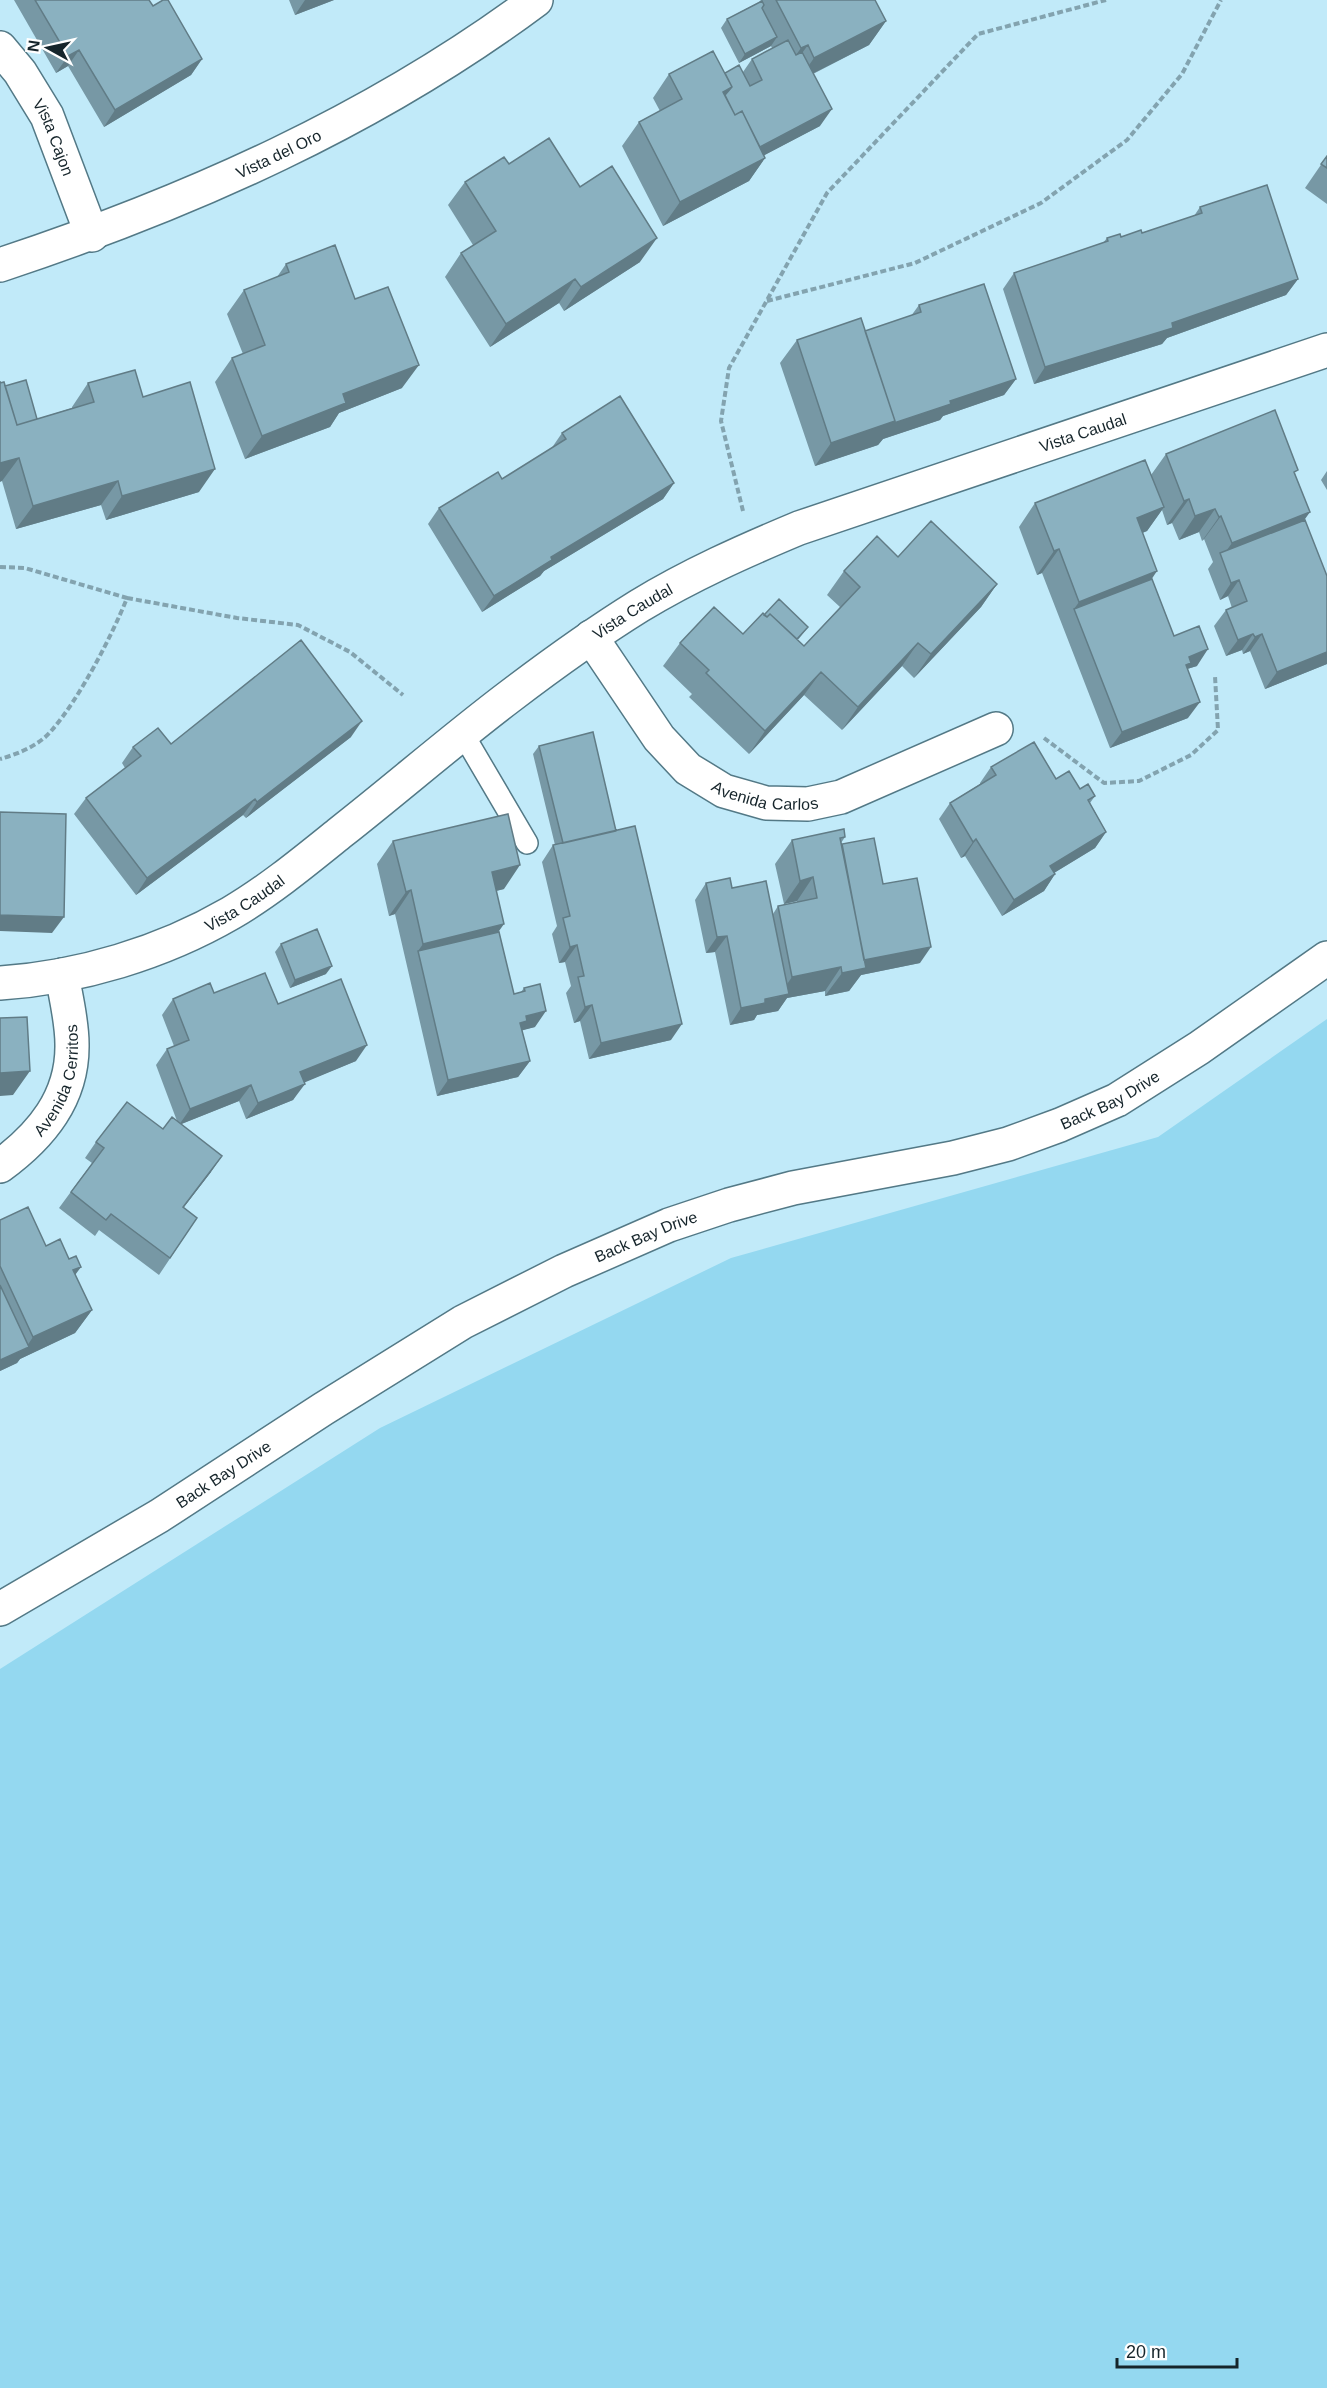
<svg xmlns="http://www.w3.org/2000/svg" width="1327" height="2388" viewBox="0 0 1327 2388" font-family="Arial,sans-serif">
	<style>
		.green { fill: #94d8f0 }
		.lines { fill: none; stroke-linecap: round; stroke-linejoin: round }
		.lane-casing { stroke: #537986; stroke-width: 24 }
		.street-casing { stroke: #537986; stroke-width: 36 }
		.secondary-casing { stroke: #537986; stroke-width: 36 }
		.path { stroke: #83a3af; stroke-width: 4; stroke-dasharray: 6 3; stroke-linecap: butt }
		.lane { stroke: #fff; stroke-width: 21 }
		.street { stroke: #fff; stroke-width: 33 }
		.secondary { stroke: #fff; stroke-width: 33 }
		.wall { fill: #7798a5 }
		.shaded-wall { fill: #617c86 }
		.building { fill: #8ab1c0; stroke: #617c86; stroke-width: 1.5 }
		.labels { text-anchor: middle; stroke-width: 5; stroke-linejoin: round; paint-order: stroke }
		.street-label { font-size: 16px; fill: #16252b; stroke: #fff }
	</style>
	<rect width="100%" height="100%" fill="#c1eaf9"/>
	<path class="green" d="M1327 1019V2388H0V1669L380 1428 731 1258 1158 1137Z"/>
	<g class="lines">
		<g class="lane-casing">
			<path id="lane" d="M463 734 527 843"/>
		</g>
		<g class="street-casing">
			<g id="street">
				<path id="s1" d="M0 48 20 72 47 116 92 235"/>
				<path id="s2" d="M591 637 659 738 688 769 724 791 766 803 808 804 841 797 996 729"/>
				<path id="s3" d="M0 983C79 978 162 953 231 913 270 890 305 861 341 832 397 788 451 741 509 697 551 665 594 634 639 606 690 575 744 551 799 528L1327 350"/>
				<path id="s4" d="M0 1166C41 1136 73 1098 72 1044 72 1021 66 998 62 975"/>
				<path id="s5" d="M0 1609 159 1516 323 1409 463 1322 564 1271 669 1225 729 1205 793 1188 953 1158 1008 1144 1060 1125 1117 1100 1199 1048 1327 958"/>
			</g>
		</g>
		<g class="secondary-casing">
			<g id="secondary">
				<path id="s6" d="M0 265C190 202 375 120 536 0"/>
			</g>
		</g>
		<path class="path" d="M767 301 915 263 1041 203 1127 140 1182 74 1221 0
			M743 511 721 421 729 368 827 193 978 34 1106 0
			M0 567 25 568 127 598C112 636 79 699 52 730 40 745 18 754 0 759
			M127 598 237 618 298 625 350 652 403 695
			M1044 738 1104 783 1139 781 1191 755 1218 730 1215 676"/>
		<use href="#lane" class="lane"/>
		<use href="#street" class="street"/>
		<use href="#secondary" class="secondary"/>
	</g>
	<path class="wall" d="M14 0H149L153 6 202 59 191 75 104 127 68 66 56 73Z
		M289 0H334L295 15Z
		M761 0H875L886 21 869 45 813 74 820 126 764 155 765 158 749 181 663 226 622 146 639 122 660 111 653 98 669 74 725 73 743 72 752 59 772 48 771 46 739 63 721 28 727 19 759 2Z
		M1327 156V204L1305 188Z
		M509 164 580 187 640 262 564 311 559 303 490 347 445 277 461 253 473 245 448 205 465 182Z
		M1200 207 1298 279 1286 295 1167 338 1162 344 1034 384 1003 289 1014 273 1103 243 1107 238 1121 237 1142 233 1194 216Z
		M286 264 355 299 402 388 339 413 330 427 245 459 215 382 232 358 243 354 227 314 244 290 277 277Z
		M919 305 1016 379 1004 395 943 416 940 420 883 439 878 445 815 466 780 363 797 340 866 331 911 316Z
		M0 383 5 386 37 419 72 408V407L88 383 143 397 199 492 106 520 101 505 16 529 2 481Z
		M562 433 674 483 663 499 544 571 540 576 482 612 428 524 439 508 502 479 551 449Z
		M1166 454 1295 474 1305 520 1327 664 1265 689 1250 651 1243 654 1242 650 1226 656 1214 626 1226 610 1232 608 1228 596 1220 600 1208 569 1213 562 1204 539 1202 541 1199 532 1179 540 1172 523 1167 525 1162 510 1147 531 1142 533 1152 579 1174 636 1197 666 1187 669 1188 718 1110 748 1042 573 1037 575 1019 527 1035 503 1151 475Z
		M1327 471V490L1321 480Z
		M898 557 997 584 981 607 914 678 902 666 842 730 804 695 749 754 689 697 692 694 663 666 680 643 743 634 764 615 808 627 798 640 804 646 840 607 827 595 844 571Z
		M351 737 246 818 243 815 136 895 74 814 86 798 125 768 122 763 133 747 171 744Z
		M539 746 616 831 671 1040 589 1059 580 1021 574 1023 566 993 571 986 565 962 559 963 552 934 557 926 542 862 553 845H555L533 754Z
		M991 767 1056 779 1080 789 1095 796 1090 803 1106 832 1095 848 1054 873 1055 874 1044 891 1002 916 965 856 961 858 939 819 950 803 980 784V783Z
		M845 837 841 843 842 844 883 884 920 963 861 975 849 991 825 996V991L787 998 778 1011 757 1015 754 1020 730 1025 715 952 706 953 695 900 706 883 732 888 773 914 778 906 797 902V901L784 904 775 864 792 840Z
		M393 841 504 889 496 891 499 932 514 994 521 992 524 988 535 1027 522 1030 530 1061 518 1077 437 1096 395 914 389 916 377 864Z
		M281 944 326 974 290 988 275 952Z
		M214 993 278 1004 356 1061 304 1082 293 1100 246 1119 239 1101 181 1124 211 1172 183 1208 197 1218 159 1275 99 1230 95 1236 59 1208 92 1163 85 1158 96 1142 163 1129 177 1121 156 1065 167 1049 174 1046 162 1015 173 999Z
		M0 1220 46 1246 75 1275 92 1310 75 1333 20 1359 17 1363 0 1371Z"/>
	<path class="shaded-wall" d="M305 0H334L295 15Z
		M886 21 869 45 798 81 814 58Z
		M777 37 771 46 739 63 745 54Z
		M808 45 791 68 784 72 801 48Z
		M79 50 68 66 56 73 68 56Z
		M202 59 191 75 104 127 115 110Z
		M732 87 720 104 723 92Z
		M832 109 820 126 742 167 753 151Z
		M765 158 749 181 663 226 680 202Z
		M657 238 640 262 564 311 581 287Z
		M575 279 559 303 490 347 506 324Z
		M1298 279 1286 295 1167 338 1162 344 1034 384 1045 367Z
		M419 365 402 388 339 413 330 427 245 459 262 436 343 394Z
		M1016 379 1004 395 943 416 940 420 883 439 878 445 815 466 831 443 950 401Z
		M19 458 2 481 0 482V463Z
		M215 469 199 492 106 520 122 496Z
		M118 481 101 505 16 529 33 506Z
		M674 483 663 499 544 571 540 576 482 612 494 596 551 557Z
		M1189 499 1172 523 1167 525 1184 501Z
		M1164 507 1147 531 1120 542 1137 518Z
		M1215 509 1199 532 1179 540 1195 516Z
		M1310 512 1293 536 1221 558 1232 543Z
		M1221 516 1204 539 1202 541 1219 517Z
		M1059 549 1042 573 1037 575 1054 551Z
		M1157 571 1141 595 1074 609 1079 602Z
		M1239 580 1228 596 1220 600 1231 583Z
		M997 584 981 607 914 678 931 654Z
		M1253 634 1242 650 1226 656 1238 640Z
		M1262 634 1250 651 1243 654 1255 637Z
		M918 643 902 666 842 730 858 707Z
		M1208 649 1197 666 1187 669 1180 679 1189 657Z
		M1327 652V664L1265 689 1277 672Z
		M821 672 804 695 749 754 765 731Z
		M1200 702 1188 718 1110 748 1122 732Z
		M362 721 351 737 246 818 257 802Z
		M255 799 243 815 136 895 147 878Z
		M1106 832 1095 848 1039 882 1050 866Z
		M976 839 965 856 961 858 973 842Z
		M520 865 504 889 475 896 492 872Z
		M1055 874 1044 891 1002 916 1014 900Z
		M813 877 797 901 784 904 800 881Z
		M411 890 395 914 389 916 406 892Z
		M0 915 64 917 52 933 0 931Z
		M504 924 487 948 418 951 423 944Z
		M727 936 715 952 706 953 717 937Z
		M577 945 565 962 559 963 570 947Z
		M931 947 920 963 861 975 849 991 825 996 842 973 858 961Z
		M332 966 326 974 290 988 295 980Z
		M841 967 825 991 787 998 778 1011 757 1015 754 1020 730 1025 741 1008 765 999 778 997 792 977Z
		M592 1005 580 1021 574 1023 585 1007Z
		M546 1011 535 1027 520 1031 509 1039 526 1016Z
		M682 1024 671 1040 589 1059 601 1043Z
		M367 1045 356 1061 289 1089 300 1072Z
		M530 1061 518 1077 437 1096 448 1080Z
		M30 1071 13 1095 0 1096V1073Z
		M305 1084 293 1100 246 1119 258 1103Z
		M251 1085 239 1101 179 1125 190 1109Z
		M222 1156 211 1172 171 1224 183 1207Z
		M81 1267 64 1290 73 1270Z
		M92 1310 75 1333 20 1359 17 1363 0 1371V1360L25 1349 33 1337Z"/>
	<path class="building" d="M35 0H149L153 6 163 0H168L202 59 115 110 79 50 68 56Z
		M776 0H875L886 21 814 58 808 45 801 48Z
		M762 1 764 5 762 8 777 37 745 54 727 19Z
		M788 40 796 55 802 52 832 109 760 147 742 111 735 115 725 95 732 87 725 73 739 65 750 86 762 80 752 59Z
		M713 51 732 87 723 92 735 115 742 111 765 158 680 202 639 122 682 99 669 74Z
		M549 138 580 187 612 166 657 238 581 287 575 279 506 324 461 253 496 231 465 182 504 157 509 164Z
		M1327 156V168L1321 164Z
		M1267 185 1298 279 1172 323 1173 328 1045 367 1014 273 1108 241 1107 238 1120 234 1121 237 1141 230 1142 233 1202 213 1200 207Z
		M335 245 355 299 388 287 419 365 343 394 346 403 262 436 232 358 265 345 244 290 289 272 286 264Z
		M984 284 1016 379 950 401 951 404 894 423 895 421 865 331 921 312 919 305Z
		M861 318 895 421 831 443 797 340Z
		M135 370 143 397 190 382 215 469 122 496 118 481 33 506 19 458 0 463V381V383L4 382 17 425 94 402 88 383Z
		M26 380 37 419 17 425 5 386Z
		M620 396 674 483 551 557 552 560 494 596 439 508 498 472 502 479 566 439 562 433Z
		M1275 410 1298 470 1294 472 1310 512 1232 543 1221 516 1219 517 1215 509 1195 516 1189 499 1184 501 1166 454Z
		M1145 460 1164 507 1137 518 1157 571 1079 602 1059 549 1054 551 1035 503Z
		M1305 520 1327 576V652L1277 672 1262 634 1255 637 1253 634 1238 640 1226 610 1247 601 1239 580 1231 583 1220 553Z
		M931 521 997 584 931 654 918 643 858 707 821 672 765 731 706 673 709 670 680 643 714 607 743 634 763 613 767 617 770 614 804 646 860 587 844 571 877 536 898 557Z
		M1152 579 1174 636 1199 626 1208 649 1189 657 1191 663 1186 665 1200 702 1122 732 1074 609Z
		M779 599 808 627 797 639 770 614 767 617 764 615Z
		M301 640 362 721 257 802 255 799 147 878 86 798 141 756 133 747 158 728 171 744Z
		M593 732 616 831 563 843 539 746Z
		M1034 742 1056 779 1069 771 1080 789 1088 784 1095 796 1088 800 1106 832 1050 866 1055 874 1014 900 976 839 973 842 950 803 996 775 991 767Z
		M0 812 66 814 64 917 0 915Z
		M508 814 520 865 492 872 504 924 423 944 411 890 406 892 393 841Z
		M635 826 682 1024 601 1043 592 1005 585 1007 578 977 584 976 577 945 570 947 563 918 570 916 553 845Z
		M844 829 845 837 840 838 866 968 842 973 841 967 792 977 778 906 817 898 813 877 800 881 792 840Z
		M874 838 883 884 917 878 931 947 864 960 842 844Z
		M730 878 732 888 766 881 789 994 765 999V1003L741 1008 727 936 717 937 706 883Z
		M317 929 332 966 295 980 281 944Z
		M499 932 514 994 525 991 524 988 540 984 546 1011 526 1016 527 1021 520 1023 530 1061 448 1080 418 951Z
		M265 973 278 1004 341 979 367 1045 300 1072 305 1084 258 1103 251 1085 190 1109 167 1049 189 1040 173 999 210 983 214 993Z
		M27 1017 30 1071 0 1073V1018Z
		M127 1102 163 1129 172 1117 222 1156 183 1207 197 1218 170 1258 111 1214 106 1220 71 1192 104 1148 96 1142Z
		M28 1207 46 1246 60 1239 69 1259 76 1256 81 1267 73 1270 92 1310 33 1337 0 1266V1220Z
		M0 1285 29 1347 0 1360Z"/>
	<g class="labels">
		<g class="street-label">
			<text dy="6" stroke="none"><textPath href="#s1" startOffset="105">Vista Cajon</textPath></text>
			<text dy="6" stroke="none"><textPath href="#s6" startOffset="300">Vista del Oro</textPath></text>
			<text dy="6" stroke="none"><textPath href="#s3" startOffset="1232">Vista Caudal</textPath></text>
			<text dy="6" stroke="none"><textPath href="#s3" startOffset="746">Vista Caudal</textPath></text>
			<text dy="6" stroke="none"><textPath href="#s2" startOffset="248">Avenida Carlos</textPath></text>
			<text dy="6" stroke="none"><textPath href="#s3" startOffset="260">Vista Caudal</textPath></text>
			<text dy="6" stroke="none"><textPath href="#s4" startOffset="108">Avenida Cerritos</textPath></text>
			<text dy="6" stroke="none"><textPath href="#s5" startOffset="1233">Back Bay Drive</textPath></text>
			<text dy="6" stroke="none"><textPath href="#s5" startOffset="747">Back Bay Drive</textPath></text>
			<text dy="6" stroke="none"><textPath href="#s5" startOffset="261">Back Bay Drive</textPath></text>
		</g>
	</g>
	<g transform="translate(48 48) rotate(278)" stroke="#ffffff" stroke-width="4.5" paint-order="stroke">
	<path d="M0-4.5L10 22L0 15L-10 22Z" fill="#16252b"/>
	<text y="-9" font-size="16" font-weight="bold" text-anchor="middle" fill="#16252b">N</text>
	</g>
	<path d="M1117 2358v9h120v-9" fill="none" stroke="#16252b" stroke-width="3"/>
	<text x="1126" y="2358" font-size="18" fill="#16252b" stroke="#ffffff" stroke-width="4.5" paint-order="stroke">20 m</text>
</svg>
